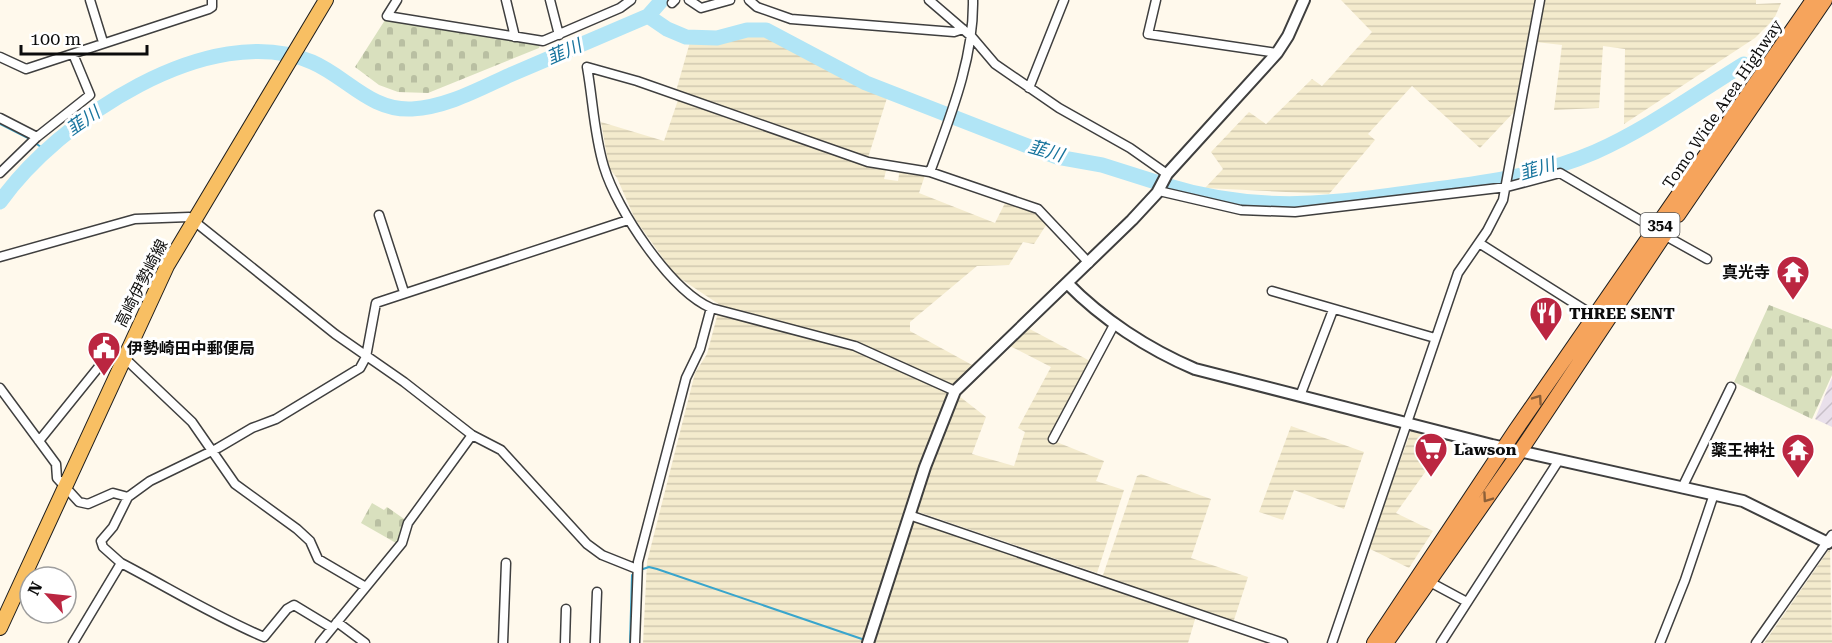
<svg xmlns="http://www.w3.org/2000/svg" width="1832" height="643" viewBox="0 0 1832 643" font-family="'Roboto Serif','Noto Sans JP',serif">
	<style>
		.industrial { fill: url(#industrial-furrows) }
		.farmland { fill: url(#farmland-rules) }
		.cemetery { fill: url(#cemetery-stones) }
		.lines { fill: none; stroke-linecap: round; stroke-linejoin: round }
		.stream { stroke: #39a5cc; stroke-width: 2 }
		.river { stroke: #b1e5f6; stroke-width: 15 }
		.minor-casing { stroke: #3f3f3f; stroke-width: 11 }
		.tertiary-casing { stroke: #3f3f3f; stroke-width: 14 }
		.primary-casing { stroke: #1d1d1d; stroke-width: 16 }
		.trunk-casing { stroke: #1d1d1d; stroke-width: 16 }
		.minor { stroke: #fff; stroke-width: 8 }
		.tertiary { stroke: #fff; stroke-width: 10 }
		.primary { stroke: #f8bf63; stroke-width: 14 }
		.trunk { stroke: #f6a45c; stroke-width: 14 }
		.oneway { stroke: #8d6038 }
		.labels { text-anchor: middle; stroke-width: 6; stroke-linejoin: round; paint-order: stroke }
		.shield { fill: #fff; stroke: #555; stroke-width: 1.5 }
		.shield-label { font-size: 15px; font-weight: bold; fill: #0c0c0c }
		.street-label { font-size: 16px; fill: #0c0c0c; stroke: #fff }
		.poi-label { font-size: 16px; font-weight: bold; fill: #0c0c0c; stroke: #fff; text-anchor: start }
		.water-label { font-size: 18px; font-style: italic; fill: #17749d; stroke: #fff }
	</style>
	<defs>
		<pattern id="industrial-furrows" width="10" height="10" patternUnits="userSpaceOnUse" patternTransform="scale(1.5)"><rect width="10" height="10" fill="#e9e0eb"/><path d="M-1 1l2-2M0 10L10 0M9 11l2-2" fill="none" stroke="#c7bfc8"/></pattern>
		<pattern id="farmland-rules" width="6" height="5" patternUnits="userSpaceOnUse" patternTransform="scale(1.5)"><rect width="6" height="5" fill="#f4ebcd"/><path d="M0 2.5h6" fill="none" stroke="#d0c8af"/></pattern>
		<pattern id="cemetery-stones" width="16" height="16" patternUnits="userSpaceOnUse" patternTransform="scale(1.5)"><rect width="16" height="16" fill="#d9e0be"/><path d="M2 7V4a2 2 0 0 1 4 0v3zM10 15v-3a2 2 0 0 1 4 0v3z" fill="#b9bfa2"/></pattern>
	</defs>
	<rect width="100%" height="100%" fill="#fff9ec"/>
	<path class="industrial" d="M1832 378V427L1815 419Z"/>
	<path class="farmland" d="M1341 0H1756V4L1781 3 1774 19 1755 38 1624 124 1625 49 1603 46 1599 108 1554 110 1562 45 1527 41 1515 111 1480 148 1412 86 1368 134 1375 140 1329 194 1205 188 1223 169 1211 152 1249 112 1266 124 1312 79 1322 86 1372 32Z
		M768 32 887 98 866 164 887 166 884 179 898 181 900 168 925 175 919 193 995 223 1006 201 1038 212 1048 222 1034 244 1023 242 1009 265 977 266 910 322V331L974 366 950 389 986 417 972 454 1014 466 1025 432 1018 428 1051 367 1008 345 1026 327 1090 361 1049 439 1104 461 1096 481 1124 490 1097 573 907 508 863 643H643L647 562 695 373 707 354 720 305 675 275 635 219 617 178 609 168 601 122 664 141 678 100 674 98 690 42 717 44 750 33Z
		M1291 426 1364 452 1344 509 1294 490 1283 520 1259 512Z
		M1411 431 1448 440 1396 513 1433 531 1409 568 1368 548Z
		M1141 474 1211 499 1191 558 1248 577 1233 623 1105 578 1103 575 1137 476Z
		M914 521 1196 616 1188 643H872L910 523Z
		M1830 548 1832 643H1764L1776 626Z"/>
	<path class="cemetery" d="M385 20 540 45 539 48 428 93 398 92 379 85 355 67Z
		M1769 305 1832 329V375L1812 419 1734 382Z
		M372 503 384 510 387 507 407 521 396 543 361 523Z"/>
	<g class="lines">
		<path class="stream" d="M0 124 30 139
			M34 142 45 150
			M640 570 649 567 657 569 862 639
			M630 643 632 575 635 573"/>
		<path class="river" d="M648 16 667 29 686 37 717 38 747 30H766L866 83 1025 145 1057 157 1102 165 1159 183
			M1165 185C1262 215 1338 203 1436 189 1490 182 1544 174 1595 152 1647 129 1695 94 1744 64
			M0 202C57 121 210 18 312 62 347 77 370 111 412 109 447 107 479 89 510 75 556 55 602 36 648 16L662 0"/>
		<g class="minor-casing">
			<path id="minor" d="M90 0 103 42
				M397 0 387 16 543 41 620 8 631 0
				M506 0 515 37
				M550 0 559 35
				M689 0 701 8 730 0
				M749 0 757 7 791 19 954 32 963 29
				M929 0 972 37 995 64 1059 108 1130 148 1167 174
				M1156 0 1148 34 1277 53
				M672 3 675 0
				M0 57 26 69 209 9 212 7V0
				M1029 88 1064 0
				M0 118 37 137
				M930 172C950 117 974 59 973 0
				M0 173 37 137 90 95 73 54
				M1159 191 1241 210 1295 212 1507 187 1560 173 1645 223
				M379 215 404 292
				M1664 235 1707 259
				M1479 243 1585 310
				M0 257 135 219 189 217 335 334 404 382 472 435 501 450 587 544 602 555 637 569
				M1272 291 1435 338
				M0 388 56 464 57 478 79 502 88 504 113 493 128 497
				M955 391 855 346 711 308C670 290 617 210 604 167 594 135 593 100 587 67L637 81 868 162 930 172 1038 209 1089 263
				M1300 396 1333 310
				M1053 439 1115 323
				M39 441 114 348 192 422 235 484 297 529 310 541 318 559 364 586
				M1682 488 1731 387
				M909 515 1283 643
				M121 563C169 588 214 616 264 637L287 609 294 605 332 628
				M1428 581 1467 602
				M337 622 365 643
				M73 643 121 563 103 547 101 541 113 527 128 497 150 481 218 448 252 428 276 419 360 368 366 357 376 303 628 220
				M320 643 402 543 408 523 472 435
				M503 643 506 563
				M565 643 566 609
				M595 643 597 592
				M635 643 638 562 686 378 700 349 711 308
				M1332 643 1458 273 1487 231 1503 200 1540 0
				M1441 643 1559 460
				M1660 643 1685 580 1714 494
				M1756 643 1832 535"/>
		</g>
		<g class="tertiary-casing">
			<path id="tertiary" d="M1067 283C1102 319 1148 349 1195 369L1492 445 1743 501 1828 543
				M868 643 925 467 955 391 1132 220 1157 193 1167 174 1277 53 1288 36 1304 0"/>
		</g>
		<g class="primary-casing">
			<path id="primary" d="M0 628 167 266 326 0"/>
		</g>
		<g class="trunk-casing">
			<path id="trunk" d="M1678 215 1825 0
				M1374 643 1515 431 1813 0
				M1386 643 1521 450 1667 231"/>
		</g>
		<use href="#minor" class="minor"/>
		<use href="#tertiary" class="tertiary"/>
		<use href="#primary" class="primary"/>
		<use href="#trunk" class="trunk"/>
	</g>
	<defs><path id="oneway-chevron" d="M-2-3.5L2.5 0L-2 3.5" fill="none" stroke-width="1.6" stroke-linecap="round" stroke-linejoin="round" transform="scale(1.5)"/></defs>
	<g class="oneway">
		<use href="#oneway-chevron" transform="translate(1538 399) rotate(-55)"/>
		<use href="#oneway-chevron" transform="translate(1487 498) rotate(125)"/>
	</g>
	<defs>
		<g id="temple-pin" transform="scale(1.725)"><path d="M0 17L-7.5 6A9.5 9.5 0 1 1 7.5 6Z" fill="#bb2641" stroke="#fff"/><path d="M0-6L5-2H3V0L6.5 2.5H4V6H1.5V3h-3V6H-4V2.5H-6.5L-3 0V-2H-5Z" fill="#fff"/></g>
		<g id="restaurant-pin" transform="scale(1.725)"><path d="M0 17L-7.5 6A9.5 9.5 0 1 1 7.5 6Z" fill="#bb2641" stroke="#fff"/><path d="M-5-6h1v4h1v-4h1v4h1v-4h1v5L-1.5 .5V6h-2V.5L-5-1ZM5-6V6H3V1.5H1.5Q1.5-4 5-6Z" fill="#fff"/></g>
		<g id="civic-pin" transform="scale(1.725)"><path d="M0 17L-7.5 6A9.5 9.5 0 1 1 7.5 6Z" fill="#bb2641" stroke="#fff"/><path d="M-.6-6.5H3V-4.5H.6V-3L4-1V1h2V6H-6V1h2V-1L-.6-3ZM-1.2 2.5V6h2.4V2.5Z" fill="#fff"/></g>
		<g id="supermarket-pin" transform="scale(1.725)"><path d="M0 17L-7.5 6A9.5 9.5 0 1 1 7.5 6Z" fill="#bb2641" stroke="#fff"/><path d="M-6-5.5h2.5l.6 2H6L4.5 2H-2.5L-4.4-4H-6ZM-1.5 3.2a1.3 1.3 0 1 0 .1 0ZM3 3.2a1.3 1.3 0 1 0 .1 0Z" fill="#fff"/></g>
	</defs>
	<g fill-rule="evenodd">
		<use href="#temple-pin" x="1793" y="272"/>
		<use href="#restaurant-pin" x="1546" y="313"/>
		<use href="#civic-pin" x="104" y="348"/>
		<use href="#supermarket-pin" x="1431" y="449"/>
		<use href="#temple-pin" x="1798" y="450"/>
	</g>
	<g class="labels">
		<rect class="shield" x="1640.5" y="213" width="39" height="24" rx="4.5"/>
		<g class="shield-label">
			<text x="1660" y="230">354</text>
		</g>
		<g class="street-label">
			<text transform="translate(1722 104) rotate(-56)" y="6">Tomo Wide Area Highway</text>
			<text transform="translate(141 283) rotate(-63)" y="6">高崎伊勢崎線</text>
		</g>
		<g class="poi-label">
			<text x="1770" y="278" text-anchor="end">真光寺</text>
			<text x="1569" y="319">THREE SENT</text>
			<text x="127" y="354">伊勢崎田中郵便局</text>
			<text x="1454" y="455">Lawson</text>
			<text x="1775" y="456" text-anchor="end">薬王神社</text>
		</g>
		<g class="water-label">
			<text transform="translate(564 52) rotate(-24)" y="6">韮川</text>
			<text transform="translate(83 121) rotate(-35)" y="6">韮川</text>
			<text transform="translate(1046 151) rotate(16)" y="6">韮川</text>
			<text transform="translate(1537 169) rotate(-17)" y="6">韮川</text>
		</g>
	</g>
	<g transform="translate(48 595) rotate(297)"><circle r="28" fill="#ffffff" stroke="#9e9e9e" stroke-width="1.5"/>
	<path d="M0-4.5L10 22L0 15L-10 22Z" fill="#bb2641"/>
	<text y="-9" font-size="16" font-weight="bold" text-anchor="middle" fill="#0c0c0c">N</text>
	</g>
	<path d="M21 45v9h126v-9" fill="none" stroke="#0c0c0c" stroke-width="3"/>
	<text x="30" y="45" font-size="18" fill="#0c0c0c" stroke="#ffffff" stroke-width="4.5" paint-order="stroke">100 m</text>
</svg>
